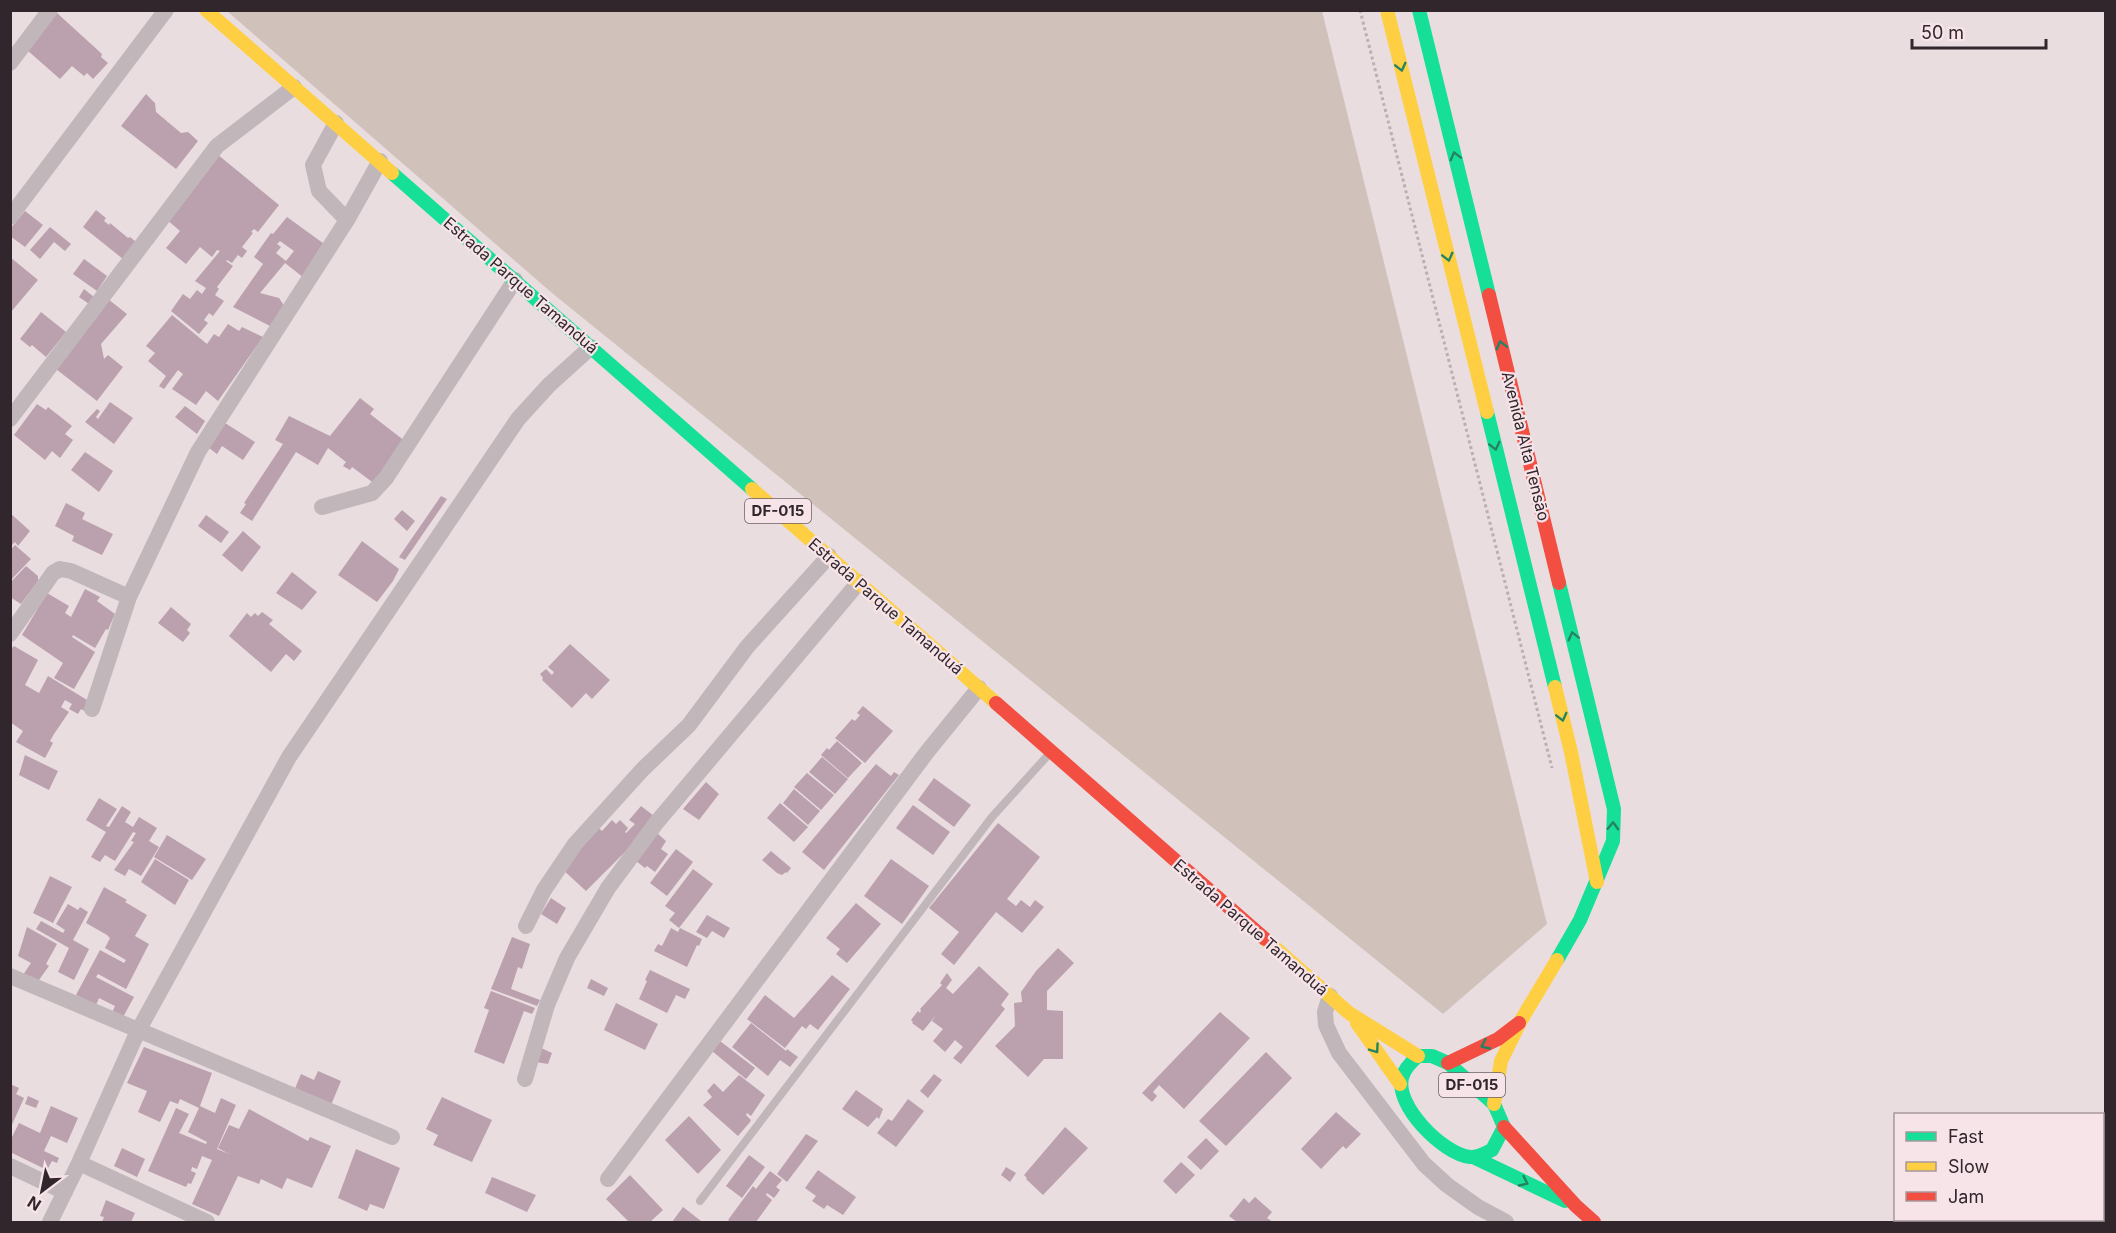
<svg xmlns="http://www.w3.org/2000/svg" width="2116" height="1233" viewBox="0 0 2116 1233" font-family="Inter,sans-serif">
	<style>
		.green { fill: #d0c2ba }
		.building { fill: #bba0ad; fill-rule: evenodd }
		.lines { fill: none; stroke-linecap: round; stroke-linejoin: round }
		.path { stroke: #baafb3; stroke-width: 3; stroke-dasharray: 3 3; stroke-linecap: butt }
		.lane { stroke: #c1b7ba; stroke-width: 8 }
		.street { stroke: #c1b7ba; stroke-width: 16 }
		.fast { stroke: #16e098; stroke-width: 14 }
		.slow { stroke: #ffcf43; stroke-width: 14 }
		.jam { stroke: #f24e42; stroke-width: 14 }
		.oneway { stroke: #248362 }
		.labels { text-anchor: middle; stroke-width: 4.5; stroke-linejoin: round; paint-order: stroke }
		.shield { fill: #f6e4e9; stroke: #6c5f65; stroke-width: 1.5 }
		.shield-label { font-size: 15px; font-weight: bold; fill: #31262c }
		.street-label { font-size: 16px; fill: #31262c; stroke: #f6e4e9 }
	</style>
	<rect width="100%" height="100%" fill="#e9dde0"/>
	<path class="green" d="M227 11H1322L1547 924 1443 1014 552 293Z"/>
	<path class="building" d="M57 13 102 54 101 57 108 63 93 79 87 73 84 76 72 66 60 79 27 50Z
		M146 94 155 103 156 112 181 133 188 132 198 141 176 169 121 126Z
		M217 154 279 205 258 232 254 229 251 232 253 233 242 247 247 251 242 258 238 255 232 263 227 260 226 261 233 266 217 287 219 289 215 295 224 301 213 316 209 313 204 320 208 323 199 334 171 311 183 294 190 299 197 290 202 294 206 288 195 281 220 251 217 250 212 257 200 247 186 264 166 248 180 231 166 219Z
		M96 210 106 218 104 221 109 225 110 223 128 238 130 237 136 242 123 259 83 227Z
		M25 211 43 225 25 247 10 236V229Z
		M287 217 327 246 304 278 285 263 260 293 279 298 285 307 270 326 233 307 263 264 254 257 271 233 273 234ZM280 241 294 251 286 261 276 253 281 247 277 244Z
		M50 227 71 244 65 251 54 242 40 259 30 250Z
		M10 257 38 280 10 313Z
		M84 259 107 276 97 291 73 274Z
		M84 289 94 297 89 304 79 297Z
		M108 299 127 314 101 344 104 359 108 355 123 367 97 401 56 369Z
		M41 312 66 332 46 357 32 345 30 347 20 339Z
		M172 315 207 344 214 334 219 337 228 324 239 331 242 327 263 337 218 401 206 391 196 405 172 389 183 374 178 370 164 389 159 386 166 376 148 361 155 353 146 346Z
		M360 398 374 409 370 414 410 445 379 487 352 467 350 470 343 466 346 462 328 448 318 465 296 452 252 521 240 513 246 504 244 503 283 444 275 440 289 416 330 436Z
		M110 402 133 418 114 444 85 422 97 409 100 411 96 417 98 419Z
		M37 404 46 410 48 407 72 426 65 434 73 440 60 458 52 451 45 460 14 435Z
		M185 406 205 421 197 434 175 417Z
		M225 423 255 442 243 460 222 446 217 454 209 448Z
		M85 452 113 471 99 492 71 470Z
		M441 496 447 499 405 560 399 557Z
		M66 503 85 513 82 519 113 534 102 555 72 541 74 536 55 526Z
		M402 510 415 521 407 531 394 519Z
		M10 513 30 531 18 546 15 542 10 547Z
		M206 515 229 532 221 543 198 526Z
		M243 531 261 547 242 572 222 555Z
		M362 541 399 569 393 581 377 602 338 575Z
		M15 545 31 559 10 581V550Z
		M26 566 38 576V581L21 604 10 597V583Z
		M292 572 317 592 302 610 276 593Z
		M85 589 100 597 97 601 115 614 108 630 106 629 95 648 73 635 72 637 95 652 74 689 54 678 63 663 22 635 47 593 69 606 65 613 71 617Z
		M171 607 191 624 187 630 190 633 183 642 158 623Z
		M262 612 273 620 269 624 302 651 294 661 286 654 271 672 229 636 247 613 251 617 255 613 258 616Z
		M570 644 610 680 592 699 586 693 572 708 542 680 543 678 540 674 546 669 552 675 554 672 548 667Z
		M14 646 38 660 25 685 39 693 48 676 87 700 85 711 81 709 78 714 69 709 72 704 65 700 61 707 69 712 54 734 50 741 53 743 45 758 16 742 23 731 10 722V650Z
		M863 706 893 731 865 763 835 738 852 719 855 721 860 715 857 713Z
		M837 741 862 763 848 778 821 755 827 748 829 750Z
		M25 755 58 771 49 790 19 775Z
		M822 757 848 779 835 794 809 772Z
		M876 764 891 776 894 772 899 775 824 870 802 852Z
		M807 773 834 795 821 810 794 787Z
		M934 778 971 805 954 827 918 800Z
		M706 782 719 794 699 820 683 809Z
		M794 789 820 811 808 825 783 803Z
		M99 798 117 809 106 826 109 827 122 806 131 812 125 822 133 827 139 817 157 828 149 841 159 847 141 876 129 869 125 876 114 870 134 842 131 841 136 833 133 832 115 861 105 855 100 862 91 857 106 832 86 820Z
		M780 803 808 827 794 842 767 818Z
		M913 805 950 832 933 855 896 828Z
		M641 806 654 816 635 842 586 891 560 867 598 827 602 831 612 820 616 824 620 820 628 828 625 832 626 833 635 824 629 820Z
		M998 823 1040 857 1007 899 1016 906 1021 900 1030 907 1035 900 1044 907 1022 933 996 912 954 965 941 954 959 932 929 908Z
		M657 833 666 841 661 849 668 854 655 872 647 866 645 868 636 861Z
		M167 835 206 859 192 880 154 857Z
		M676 849 693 862 667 896 650 883Z
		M771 851 791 868 787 873 786 872 782 875 777 873 762 860Z
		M155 859 189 880 175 905 141 882Z
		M891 859 929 886 902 924 864 896Z
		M693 869 713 884 679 928 669 920 675 913 665 906Z
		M50 876 72 887 53 923 33 913Z
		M104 887 127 900 125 902 147 915 135 936 149 944 126 989 98 974 96 977 134 997 122 1019 111 1015 115 1006 99 998 96 1005 76 995 100 950 124 963 126 960 105 948 110 938 107 935 86 923Z
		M551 898 566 908 557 924 541 914Z
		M856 903 881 924 847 963 836 954 840 949 826 938Z
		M68 904 78 910 80 907 88 912 73 940 89 949 74 980 58 972 69 948 36 929 41 921 63 933 65 930 56 924Z
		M707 915 730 928 724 938 712 931 707 938 696 932Z
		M27 927 57 944 46 964 49 966 36 984 23 975 31 963 18 956Z
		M671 928 678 932 680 928 702 939 699 946 697 945 687 967 654 951 658 944 662 946Z
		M512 937 530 944 522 969 518 967 511 989 540 1000 537 1006 491 989Z
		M1058 948 1074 963 1047 991V1010L1063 1011V1059H1044L1028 1077 995 1046 1015 1026 1014 1003 1022 1002 1021 992 1036 971Z
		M979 966 1009 994 1001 1005 1005 1009 961 1064 953 1058 963 1047 955 1040 945 1052 933 1041 943 1029 932 1021 936 1015 923 1031 912 1023 913 1022 911 1020 918 1011 920 1013 921 1010 920 1009 942 985 940 983 947 973 952 980 946 988 953 994Z
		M650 970 690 989 685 999 676 995 667 1013 639 999 647 981 645 980Z
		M832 975 850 989 818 1030 810 1024 806 1029 802 1026 785 1048 747 1019 765 995 794 1018Z
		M591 979 608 988 604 996 587 988Z
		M491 991 535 1008 532 1014 524 1011 504 1064 474 1052 489 1010 484 1008Z
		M616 1003 658 1024 645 1050 604 1030Z
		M1220 1012 1250 1038 1184 1109 1159 1085 1153 1092 1157 1096 1152 1102 1142 1093Z
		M751 1023 786 1051 787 1049 798 1057 790 1067 780 1060 768 1076 732 1047Z
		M720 1041 755 1068 746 1079 712 1051Z
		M144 1047 212 1073 200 1106 215 1113 221 1098 236 1105 217 1149 229 1154 218 1148 229 1125 239 1129 249 1109 308 1141 310 1137 331 1146 312 1188 287 1178 282 1189 261 1179 259 1184 238 1176 219 1216 192 1204 212 1160 202 1156 197 1169 192 1167 191 1171 196 1173 191 1184 188 1183 186 1187 148 1171 176 1108 189 1114 179 1133 206 1144 207 1142 188 1132 199 1108 180 1099 178 1104 170 1101 160 1122 138 1112 147 1091 127 1083Z
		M541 1048 552 1053 548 1064 536 1062Z
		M1266 1052 1292 1078 1226 1146 1199 1121Z
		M318 1071 341 1081 331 1105 294 1091 301 1074 314 1080Z
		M934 1074 942 1080 928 1098 920 1091Z
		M739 1075 765 1095 751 1116 747 1113 746 1115 751 1120 750 1122 738 1136 703 1105 712 1097 707 1091 714 1083 723 1092Z
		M10 1084 19 1088 16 1094 24 1098 10 1129Z
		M856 1090 883 1109 879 1119 877 1117 868 1127 842 1109Z
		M28 1096 39 1101 36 1108 25 1104Z
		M442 1097 492 1120 472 1162 433 1145 438 1135 426 1129Z
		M908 1099 924 1111 896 1147 877 1133 888 1119 892 1121Z
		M51 1106 78 1118 67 1143 51 1136 44 1151 59 1158 57 1163 52 1161 47 1170 10 1152V1141L19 1123 40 1133Z
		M1336 1112 1361 1134 1346 1149 1343 1146 1321 1169 1301 1149Z
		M689 1116 721 1150 698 1174 665 1140Z
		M1065 1127 1088 1148 1043 1195 1026 1179 1027 1178 1024 1175Z
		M806 1134 818 1141 787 1182 777 1174Z
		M1206 1138 1219 1151 1201 1170 1187 1157Z
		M122 1148 145 1159 137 1177 114 1166Z
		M356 1149 400 1168 384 1209 370 1204 367 1211 338 1198Z
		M749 1155 765 1167 742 1198 726 1186Z
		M1181 1162 1195 1175 1176 1194 1163 1181Z
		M1006 1167 1016 1173 1010 1182 1001 1175Z
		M818 1170 856 1197 843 1215 827 1205 824 1209 812 1201 816 1196 805 1188Z
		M770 1171 782 1180 776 1187 780 1190 774 1198 767 1193 766 1195 772 1200 756 1222H731L728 1220 753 1186 756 1189Z
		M630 1175 663 1210 650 1222H629L606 1199Z
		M492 1177 536 1195 527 1212 485 1193Z
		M1255 1197 1272 1212 1267 1218 1273 1222H1237L1229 1216 1244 1198 1249 1203Z
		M106 1200 135 1213 131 1222H102L104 1217 100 1216Z
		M683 1207 701 1221 705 1222H672Z"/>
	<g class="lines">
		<path class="path" d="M1360 10 1552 768"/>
		<path class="lane" d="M700 1201 992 817 1049 754"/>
		<path class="street" d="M10 63 50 10
			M336 123 313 165 319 191 347 220
			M10 217 166 10
			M10 419 217 146 294 87
			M322 507 372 493 386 478 515 280
			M10 634 53 573 60 569 71 571 129 597
			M92 709 129 597 198 452 347 220 380 161
			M526 926 544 890 575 844 643 769 689 725 747 647 829 556
			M10 976 392 1137
			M1330 996 1325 1012 1326 1025 1339 1053 1424 1164 1447 1185 1478 1207 1506 1222
			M525 1079 547 1005 567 958 608 888 657 822 859 582
			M79 1163 207 1222
			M10 1166 65 1192
			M608 1179 927 752 979 688
			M50 1222 79 1163 138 1031 289 757 518 419 549 385 591 347"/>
		<path class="fast" d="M1419 10 1489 295
			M392 173 752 489
			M1487 412 1555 687
			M1557 960 1580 920 1613 841 1614 809 1559 583
			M1418 1056H1432L1448 1063 1494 1104 1504 1127 1492 1150C1485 1153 1478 1158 1470 1157 1443 1154 1395 1106 1402 1078 1404 1069 1411 1062 1418 1056Z
			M1473 1157 1565 1201"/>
		<path class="slow" d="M206 10 392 173
			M1387 10 1487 412
			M752 489 996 703
			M1555 687 1571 752 1597 882
			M1265 939 1349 1013 1418 1056
			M1357 1023 1400 1084
			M1494 1104 1501 1061 1520 1022 1557 960"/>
		<path class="jam" d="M1489 295 1559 583
			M996 703 1265 939
			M1448 1063 1498 1039 1519 1023
			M1504 1127 1576 1206 1594 1222"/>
	</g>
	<defs><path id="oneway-chevron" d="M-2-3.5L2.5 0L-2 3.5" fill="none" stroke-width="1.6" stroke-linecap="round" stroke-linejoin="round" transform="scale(1.5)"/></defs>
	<g class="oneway">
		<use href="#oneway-chevron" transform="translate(1401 67) rotate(76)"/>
		<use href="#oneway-chevron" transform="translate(1455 156) rotate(-104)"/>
		<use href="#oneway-chevron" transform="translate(1448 257) rotate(76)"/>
		<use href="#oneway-chevron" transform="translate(1501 345) rotate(-104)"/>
		<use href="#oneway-chevron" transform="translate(1495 446) rotate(76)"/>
		<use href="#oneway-chevron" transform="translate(1573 636) rotate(-104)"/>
		<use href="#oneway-chevron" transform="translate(1562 717) rotate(76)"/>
		<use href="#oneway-chevron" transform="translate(1613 826) rotate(-88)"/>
		<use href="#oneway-chevron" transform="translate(1485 1045) rotate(155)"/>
		<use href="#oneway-chevron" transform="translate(1375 1049) rotate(55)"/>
		<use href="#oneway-chevron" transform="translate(1524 1182) rotate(25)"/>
	</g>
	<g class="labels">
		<g class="shield">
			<rect x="745" y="499" width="66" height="24" rx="4.5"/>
			<rect x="1439" y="1073" width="66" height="24" rx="4.5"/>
		</g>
		<g class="shield-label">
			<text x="778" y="516">DF-015</text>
			<text x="1472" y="1090">DF-015</text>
		</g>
		<g class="street-label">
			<text transform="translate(521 285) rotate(41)" y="6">Estrada Parque Tamanduá</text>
			<text transform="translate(1526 446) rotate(76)" y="6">Avenida Alta Tensāo</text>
			<text transform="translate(886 606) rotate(41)" y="6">Estrada Parque Tamanduá</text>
			<text transform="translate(1251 927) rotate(41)" y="6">Estrada Parque Tamanduá</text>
		</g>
	</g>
	<rect width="2116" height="1233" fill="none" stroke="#31262c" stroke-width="24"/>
	<rect x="1894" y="1113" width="210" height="108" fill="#f6e4e9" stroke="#a7989d" stroke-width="1.5"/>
	<rect x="1906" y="1132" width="30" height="9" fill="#16e098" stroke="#a7989d" stroke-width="1.5"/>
	<text x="1948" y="1143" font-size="18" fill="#31262c">Fast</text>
	<rect x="1906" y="1162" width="30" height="9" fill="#ffcf43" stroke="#a7989d" stroke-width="1.5"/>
	<text x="1948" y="1173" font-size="18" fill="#31262c">Slow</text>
	<rect x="1906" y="1192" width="30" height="9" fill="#f24e42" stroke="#a7989d" stroke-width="1.5"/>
	<text x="1948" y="1203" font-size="18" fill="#31262c">Jam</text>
	<g transform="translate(42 1191) rotate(212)" stroke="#f6e4e9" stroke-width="4.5" paint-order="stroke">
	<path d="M0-4.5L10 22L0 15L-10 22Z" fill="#31262c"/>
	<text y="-9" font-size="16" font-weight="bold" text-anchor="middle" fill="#31262c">N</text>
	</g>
	<path d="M1912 39v9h134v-9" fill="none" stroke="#31262c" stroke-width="3"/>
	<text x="1921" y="39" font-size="18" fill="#31262c" stroke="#f6e4e9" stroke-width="4.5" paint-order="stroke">50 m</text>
</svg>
